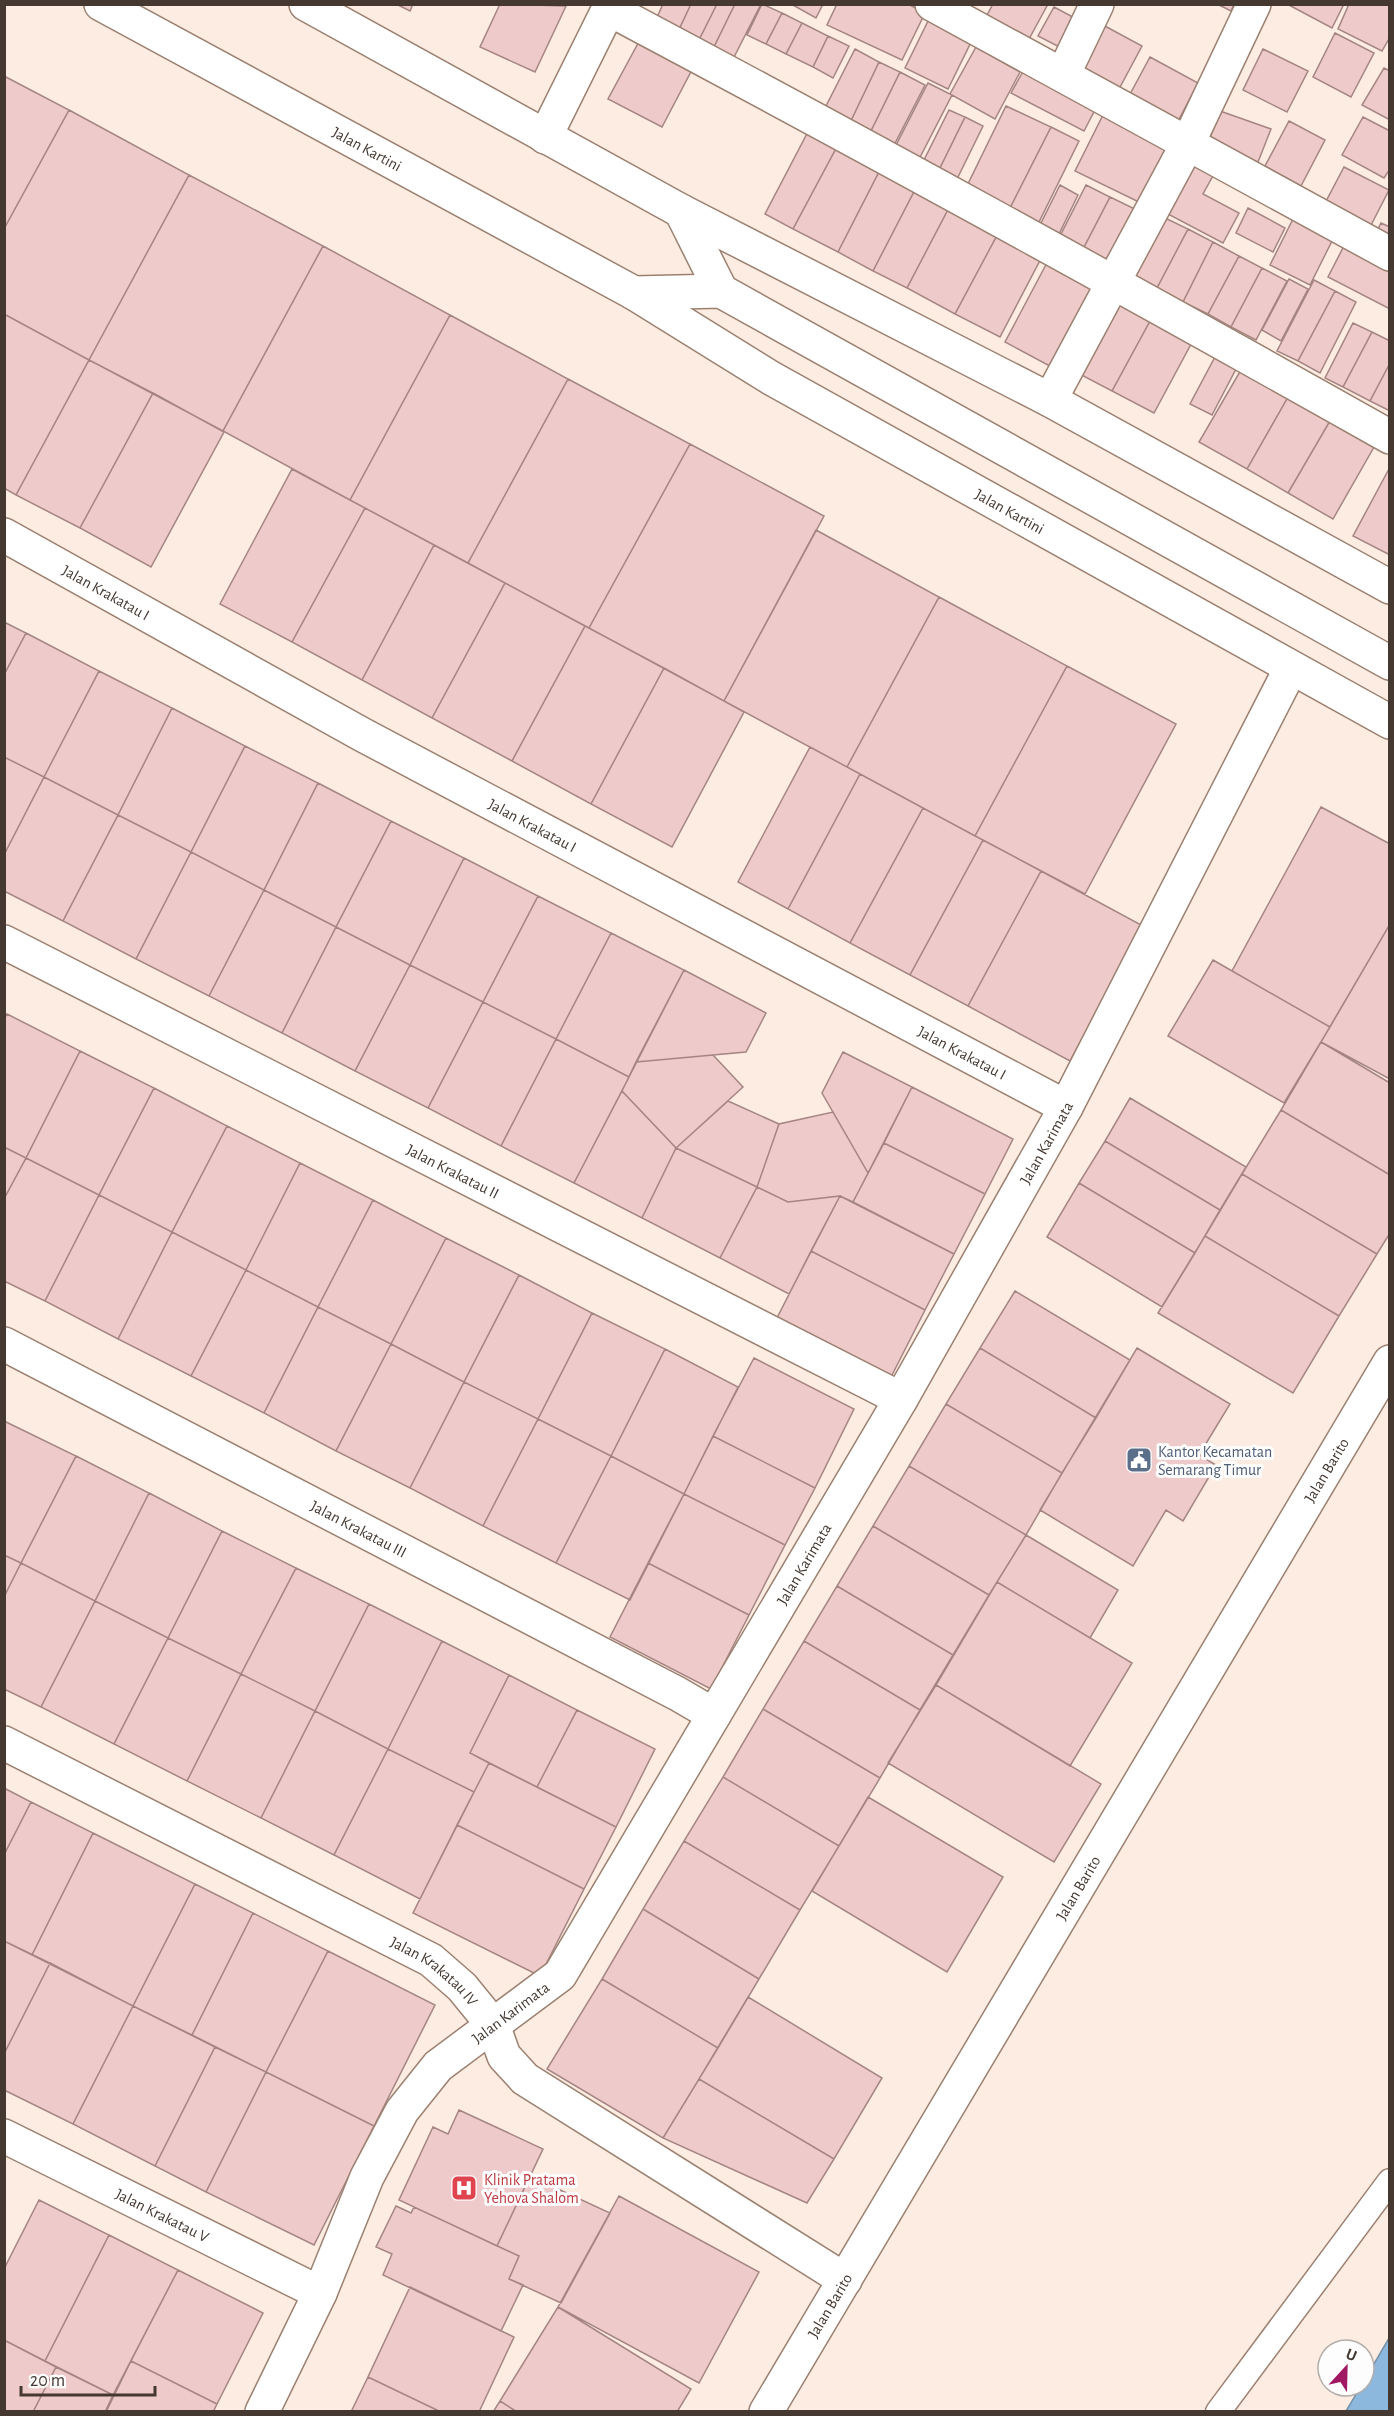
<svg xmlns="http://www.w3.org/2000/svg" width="1394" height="2416" viewBox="0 0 1394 2416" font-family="'Alegreya Sans',sans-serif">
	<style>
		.water { fill: #8bb8dc; stroke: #7692a9; stroke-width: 1.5 }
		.building { fill: #eecbca; stroke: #a58583; stroke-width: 1.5 }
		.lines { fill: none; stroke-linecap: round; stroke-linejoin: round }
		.lane-casing { stroke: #9c8171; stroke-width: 27 }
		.street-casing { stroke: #9c8171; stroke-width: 36 }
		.secondary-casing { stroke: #9c8171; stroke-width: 36 }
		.lane { stroke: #fff; stroke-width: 24 }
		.street { stroke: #fff; stroke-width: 33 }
		.secondary { stroke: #fff; stroke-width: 33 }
		.labels { text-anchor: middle; stroke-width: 6; stroke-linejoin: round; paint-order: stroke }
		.street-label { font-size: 16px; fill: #443831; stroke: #fdfdfd }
		.service-label { font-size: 16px; fill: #4e5e75; stroke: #fdfdfd; text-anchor: start }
		.health-label { font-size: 16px; fill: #be3a42; stroke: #fdfdfd; text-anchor: start }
	</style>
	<rect width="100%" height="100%" fill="#fdece1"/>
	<path class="water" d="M1389 2338V2411H1346L1361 2386H1364V2381Z"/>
	<path class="building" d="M396 4H413L410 11Z
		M500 4 566 6 535 72 480 47Z
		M663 4H691L676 36 654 24Z
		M691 4H717L696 46 676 36Z
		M717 4H735L711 53 696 46Z
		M735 4H761L731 63 711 53Z
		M762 4 782 13 766 44 747 35Z
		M791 4H823L816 18Z
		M837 4H908L925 13 902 60 827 25Z
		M993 4H1048L1029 39 986 17Z
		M1217 4H1234L1231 11Z
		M1287 4H1344L1332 28Z
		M1349 4H1390V37L1382 51 1338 29Z
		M1054 7 1084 23 1069 52 1038 36Z
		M782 13 802 23 786 54 766 44Z
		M932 13 975 34 948 89 905 68Z
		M802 23 828 36 813 67 786 54Z
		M1103 25 1142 46 1119 89 1080 69Z
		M1335 33 1374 53 1351 97 1313 77Z
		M642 36 695 64 662 127 608 99Z
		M828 36 849 46 833 78 813 67Z
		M976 47 1020 72 995 119 950 94Z
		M855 49 879 62 849 125 823 112Z
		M1263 49 1308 71 1287 112 1243 90Z
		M1150 57 1198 83 1177 123 1128 98Z
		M879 62 900 72 869 135 849 125Z
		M1026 66 1098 104 1084 131 1011 93Z
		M1384 68 1390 71V120L1362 105Z
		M900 72 925 85 893 147 869 135Z
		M4 76 69 110 4 229Z
		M928 83 952 95 916 165 892 153Z
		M1006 106 1051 127 1008 212 965 190Z
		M69 110 189 175 89 360 4 314V229Z
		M949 110 965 117 939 170 923 162Z
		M1220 111 1271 129 1258 162 1208 143Z
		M1104 113 1174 147 1145 205 1075 171Z
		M965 117 983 126 957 179 939 170Z
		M1363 117 1390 131V169L1384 178 1342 155Z
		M1289 121 1325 140 1301 186 1265 166Z
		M811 126 840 141 793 229 765 214Z
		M1051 127 1079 141 1037 226 1008 212Z
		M840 141 883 164 838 252 793 229Z
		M1193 161 1215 172 1203 194 1239 213 1223 243 1166 213Z
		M883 164 919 182 873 271 838 252Z
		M1344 167 1389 190 1368 231 1323 207Z
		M189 175 323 246 223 431 89 360Z
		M919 182 953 200 907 288 873 271Z
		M1060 185 1078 195 1059 234 1040 225Z
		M1086 185 1110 197 1081 253 1057 242Z
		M1110 197 1139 211 1110 268 1081 253Z
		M953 200 1002 226 955 314 907 288Z
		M1248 208 1285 228 1273 252 1236 233Z
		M1163 217 1188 229 1157 288 1133 276Z
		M1293 219 1333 239 1310 285 1270 265Z
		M1381 223 1390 227V245L1374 237Z
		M1002 226 1046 249 1000 337 955 314Z
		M1188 229 1213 242 1183 302 1157 288Z
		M1213 242 1239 256 1208 314 1183 302Z
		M1346 242 1390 265V309L1328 277Z
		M323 246 450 315 350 500 223 431Z
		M1239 256 1262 268 1231 327 1208 314Z
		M1049 259 1103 287 1059 371 1005 342Z
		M1262 268 1287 281 1256 340 1231 327Z
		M1289 279 1308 289 1281 341 1262 330Z
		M1314 280 1335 291 1298 361 1277 351Z
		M1113 288 1156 310 1112 391 1070 369Z
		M1335 291 1356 302 1320 373 1298 361Z
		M1156 310 1197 333 1154 413 1112 391Z
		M4 314 89 360 16 495 4 488Z
		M450 315 568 379 468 563 350 500Z
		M1353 323 1372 332 1343 387 1325 378Z
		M1372 332 1390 341V363L1370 401 1343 387Z
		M1216 355 1237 367 1212 415 1190 404Z
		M89 360 153 393 80 528 16 495Z
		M1245 363 1292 390 1247 469 1199 442Z
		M1390 363V411L1370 401Z
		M568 379 690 444 589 628 468 563Z
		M1292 390 1334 414 1288 493 1247 469Z
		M153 393 224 432 151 567 80 528Z
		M1334 414 1378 440 1333 519 1288 493Z
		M690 444 824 516 724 701 589 628Z
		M1390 467V555L1353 536Z
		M292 469 365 508 292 642 220 604Z
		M365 508 434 545 362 680 292 642Z
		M816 530 939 597 847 767 724 701Z
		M434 545 505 583 432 718 362 680Z
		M505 583 585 626 512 761 432 718Z
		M939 597 1067 666 975 836 847 767Z
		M4 622 26 633 4 675Z
		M585 626 664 668 591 804 512 761Z
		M26 633 99 671 44 777 4 757V675Z
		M1067 666 1176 724 1085 894 975 836Z
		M664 668 744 712 672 847 591 804Z
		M99 671 172 708 118 815 44 777Z
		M172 708 245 746 191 852 118 815Z
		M245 746 318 783 264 890 191 852Z
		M810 747 860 774 788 909 738 882Z
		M4 757 44 777 4 855Z
		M860 774 923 808 850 943 788 909Z
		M44 777 118 815 63 921 4 891V855Z
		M318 783 391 821 336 927 264 890Z
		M1321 807 1390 844V924L1330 1027 1232 971Z
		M923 808 983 840 910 975 850 943Z
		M118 815 191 852 136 959 63 921Z
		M391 821 464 858 410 965 336 927Z
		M983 840 1041 871 968 1006 910 975Z
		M191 852 264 890 209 996 136 959Z
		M464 858 538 896 483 1002 410 965Z
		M1041 871 1143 926 1070 1061 968 1006Z
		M264 890 336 927 282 1033 209 996Z
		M538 896 611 933 556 1039 483 1002Z
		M1390 924V1075L1388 1078 1321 1042Z
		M336 927 410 965 355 1071 282 1033Z
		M611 933 684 970 629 1077 556 1039Z
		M1213 960 1330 1027 1284 1103 1168 1036Z
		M410 965 483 1002 428 1108 355 1071Z
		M684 970 766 1013 746 1052 636 1062Z
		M483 1002 556 1039 501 1146 428 1108Z
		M7 1014 80 1051 26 1158 4 1147V1019Z
		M556 1039 629 1077 574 1183 501 1146Z
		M1321 1042 1390 1083V1175L1281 1110Z
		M80 1051 154 1088 99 1195 26 1158Z
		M843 1052 912 1087 868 1173 822 1093Z
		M713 1055 743 1087 676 1148 622 1091 636 1062Z
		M912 1087 1013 1139 985 1194 884 1143Z
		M154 1088 227 1126 172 1232 99 1195Z
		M622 1091 676 1148 642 1218 574 1183Z
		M1130 1098 1246 1167 1220 1210 1105 1141Z
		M728 1101 779 1124 757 1187 676 1148Z
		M1281 1110 1390 1175V1233L1377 1254 1242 1174Z
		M833 1112 868 1173 853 1202 840 1196 788 1202 757 1187 779 1124Z
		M227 1126 300 1163 246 1270 172 1232Z
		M1105 1141 1220 1210 1195 1253 1079 1183Z
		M884 1143 985 1194 954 1254 853 1202Z
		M4 1147 26 1158 4 1199Z
		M676 1148 757 1187 720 1258 642 1218Z
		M26 1158 99 1195 45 1301 4 1281V1199Z
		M300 1163 373 1200 318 1307 246 1270Z
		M1242 1174 1377 1254 1339 1316 1205 1236Z
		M1079 1183 1195 1253 1162 1307 1047 1237Z
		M757 1187 788 1202 840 1196 789 1294 720 1258Z
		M99 1195 172 1232 118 1339 45 1301Z
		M840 1196 954 1254 925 1310 811 1251Z
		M373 1200 446 1238 391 1344 318 1307Z
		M172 1232 246 1270 191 1376 118 1339Z
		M1205 1236 1339 1316 1293 1393 1158 1313Z
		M446 1238 519 1275 464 1382 391 1344Z
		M811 1251 925 1310 890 1379 776 1320Z
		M246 1270 318 1307 264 1413 191 1376Z
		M519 1275 592 1313 538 1419 464 1382Z
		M1015 1291 1130 1360 1096 1418 980 1348Z
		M318 1307 391 1344 336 1451 264 1413Z
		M592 1313 665 1349 611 1456 538 1419Z
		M391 1344 464 1382 410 1488 336 1451Z
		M980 1348 1096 1418 1062 1473 946 1404Z
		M1137 1348 1230 1404 1199 1455 1216 1465 1183 1521 1166 1510 1133 1566 1040 1510Z
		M665 1349 738 1387 684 1494 611 1456Z
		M754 1358 854 1409 815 1488 713 1436Z
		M464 1382 538 1419 483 1526 410 1488Z
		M946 1404 1062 1473 1026 1535 909 1466Z
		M538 1419 611 1456 556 1563 483 1526Z
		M4 1421 76 1456 21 1563 4 1555Z
		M713 1436 815 1488 785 1545 684 1494Z
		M76 1456 149 1493 95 1601 21 1563Z
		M611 1456 684 1494 630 1600 556 1563Z
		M909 1466 1026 1535 989 1595 873 1526Z
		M149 1493 222 1531 168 1638 95 1601Z
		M684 1494 785 1545 749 1615 648 1563Z
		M873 1526 989 1595 953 1655 837 1586Z
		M222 1531 296 1568 241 1674 168 1638Z
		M1026 1535 1118 1590 1090 1638 997 1582Z
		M4 1555 21 1563 4 1597Z
		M21 1563 95 1601 41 1707 4 1689V1597Z
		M648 1563 749 1615 711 1689 610 1637Z
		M296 1568 369 1604 315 1711 241 1674Z
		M997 1582 1132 1663 1070 1766 936 1685Z
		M837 1586 953 1655 920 1710 804 1641Z
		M95 1601 168 1638 114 1744 41 1707Z
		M369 1604 442 1641 388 1749 315 1711Z
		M168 1638 241 1674 187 1781 114 1744Z
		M442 1641 509 1675 470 1753 489 1763 474 1792 388 1749Z
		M804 1641 920 1710 880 1778 763 1709Z
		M241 1674 315 1711 261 1818 187 1781Z
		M509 1675 577 1710 537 1787 470 1753Z
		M936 1685 1101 1784 1054 1862 888 1763Z
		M763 1709 880 1778 839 1846 723 1777Z
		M577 1710 655 1749 616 1827 537 1787Z
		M315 1711 388 1749 334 1855 261 1818Z
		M388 1749 474 1792 420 1899 334 1855Z
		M489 1763 616 1827 584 1889 457 1825Z
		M723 1777 839 1846 800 1910 684 1841Z
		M4 1788 31 1802 4 1855Z
		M868 1797 1003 1877 947 1972 812 1891Z
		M31 1802 93 1833 32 1955 4 1941V1855Z
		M457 1825 584 1889 540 1976 413 1913Z
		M93 1833 195 1884 133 2006 32 1955Z
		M684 1841 800 1910 759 1979 643 1909Z
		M195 1884 253 1913 192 2035 133 2006Z
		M643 1909 759 1979 718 2048 602 1979Z
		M253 1913 328 1951 266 2072 192 2035Z
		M4 1941 50 1963 4 2054Z
		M328 1951 435 2005 374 2126 266 2072Z
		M50 1963 133 2006 73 2124 4 2090V2054Z
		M602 1979 718 2048 663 2138 547 2069Z
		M748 1997 882 2078 834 2159 699 2079Z
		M133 2006 215 2047 155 2166 73 2124Z
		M215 2047 266 2072 206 2192 155 2166Z
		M266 2072 374 2126 314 2245 206 2192Z
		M699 2079 834 2159 807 2203 663 2138Z
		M459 2110 543 2149 497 2246 399 2200 433 2127 448 2134Z
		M530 2176 610 2213 561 2303 509 2279 519 2256 497 2246Z
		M619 2196 759 2272 699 2383 558 2307Z
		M39 2200 109 2235 45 2361 4 2340V2269Z
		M396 2206 411 2213 414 2207 519 2256 509 2279 523 2285 501 2331 383 2275 392 2254 376 2247Z
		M109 2235 178 2270 113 2395 45 2361Z
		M178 2270 263 2313 217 2404 131 2361Z
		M410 2287 514 2337 479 2412H441L368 2377Z
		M558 2307 691 2389 677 2412H517L500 2401Z
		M4 2340 56 2367 33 2412H4Z
		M131 2361 217 2404 213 2412H106Z
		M56 2367 113 2395 105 2412H33Z
		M368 2377 441 2412H351Z
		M500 2401 517 2412H493Z"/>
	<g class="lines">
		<g class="lane-casing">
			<path id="lane" d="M1218 2412 1390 2181"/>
		</g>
		<g class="street-casing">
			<g id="street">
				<path d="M932 4 1390 254"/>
				<path d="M609 9C871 148 1131 291 1390 437"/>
				<path d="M1063 75 1097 4"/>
				<path d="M545 137 611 4"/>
				<path d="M1050 400 1188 143 1254 4"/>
				<path id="s1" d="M4 535 363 735 1066 1107"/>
				<path id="s2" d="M4 942 901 1399"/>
				<path id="s3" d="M4 1344 678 1694 714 1715"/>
				<path id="s4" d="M4 1743 431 1960 462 1987 493 2025 504 2056 525 2079 845 2280"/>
				<path id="s5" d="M4 2136 320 2293"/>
				<path id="s6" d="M262 2412 320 2293 367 2177 402 2111 438 2066 560 1975 714 1715 901 1399 1066 1107 1291 668"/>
			</g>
		</g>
		<g class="secondary-casing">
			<g id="secondary">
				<path id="s7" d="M101 4 634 293 771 378 1390 722"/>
				<path d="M306 4 681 211 1050 400 1390 587"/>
				<path d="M681 211 721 291"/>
				<path d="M634 293 721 291 1390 663"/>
				<path id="s8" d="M766 2412 1390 1362"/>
			</g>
		</g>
		<use href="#lane" class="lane"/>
		<use href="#street" class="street"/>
		<use href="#secondary" class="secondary"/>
	</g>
	<defs>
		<g id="civic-square" transform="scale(1.35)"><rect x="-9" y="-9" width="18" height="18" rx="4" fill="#5c6f8a" stroke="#fdfdfd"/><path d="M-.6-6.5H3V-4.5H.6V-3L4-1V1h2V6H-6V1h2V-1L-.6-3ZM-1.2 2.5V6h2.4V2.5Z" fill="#fff"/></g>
		<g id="hospital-square" transform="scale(1.35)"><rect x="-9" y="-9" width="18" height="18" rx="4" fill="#e0444e" stroke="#fdfdfd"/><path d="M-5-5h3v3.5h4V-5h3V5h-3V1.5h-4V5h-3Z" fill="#fff"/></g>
	</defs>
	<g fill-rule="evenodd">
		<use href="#civic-square" x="1139" y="1460"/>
		<use href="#hospital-square" x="464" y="2188"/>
	</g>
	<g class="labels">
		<g class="street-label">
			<text dy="6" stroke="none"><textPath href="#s7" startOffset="303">Jalan Kartini</textPath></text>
			<text dy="6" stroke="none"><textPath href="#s7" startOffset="1041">Jalan Kartini</textPath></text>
			<text dy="6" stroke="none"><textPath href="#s1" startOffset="117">Jalan Krakatau I</textPath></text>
			<text dy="6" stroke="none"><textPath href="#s1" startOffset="603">Jalan Krakatau I</textPath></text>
			<text dy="6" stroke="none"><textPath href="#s1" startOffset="1089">Jalan Krakatau I</textPath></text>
			<text dy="6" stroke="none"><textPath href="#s6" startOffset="1506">Jalan Karimata</textPath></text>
			<text dy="6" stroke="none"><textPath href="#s2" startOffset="504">Jalan Krakatau II</textPath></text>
			<text dy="6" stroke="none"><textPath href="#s8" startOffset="1096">Jalan Barito</textPath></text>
			<text dy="6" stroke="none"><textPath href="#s3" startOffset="400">Jalan Krakatau III</textPath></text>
			<text dy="6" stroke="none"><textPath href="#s6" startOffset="1020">Jalan Karimata</textPath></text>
			<text dy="6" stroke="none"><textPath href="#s8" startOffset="610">Jalan Barito</textPath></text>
			<text dy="6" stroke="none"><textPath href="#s4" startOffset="488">Jalan Krakatau IV</textPath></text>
			<text dy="6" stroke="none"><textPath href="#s6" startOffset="480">Jalan Karimata</textPath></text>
			<text dy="6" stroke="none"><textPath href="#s5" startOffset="177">Jalan Krakatau V</textPath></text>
			<text dy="6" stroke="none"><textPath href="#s8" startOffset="124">Jalan Barito</textPath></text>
		</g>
		<g class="service-label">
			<text x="1158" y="1457">Kantor Kecamatan<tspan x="1158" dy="18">Semarang Timur</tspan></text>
		</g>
		<g class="health-label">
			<text x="484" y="2185">Klinik Pratama<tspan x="484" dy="18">Yehova Shalom</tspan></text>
		</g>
	</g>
	<rect width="1394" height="2416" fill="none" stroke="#443831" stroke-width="12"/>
	<g transform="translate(1346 2368) rotate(22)"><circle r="28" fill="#fdfdfd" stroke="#b3aeab" stroke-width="1.5"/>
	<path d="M0-4.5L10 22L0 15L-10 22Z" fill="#a11761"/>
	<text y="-9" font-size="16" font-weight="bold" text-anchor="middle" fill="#443831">U</text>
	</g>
	<path d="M21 2386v9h134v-9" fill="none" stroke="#443831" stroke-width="3"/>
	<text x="30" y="2386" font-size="18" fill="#443831" stroke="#fdfdfd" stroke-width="4.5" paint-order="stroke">20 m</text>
</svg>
